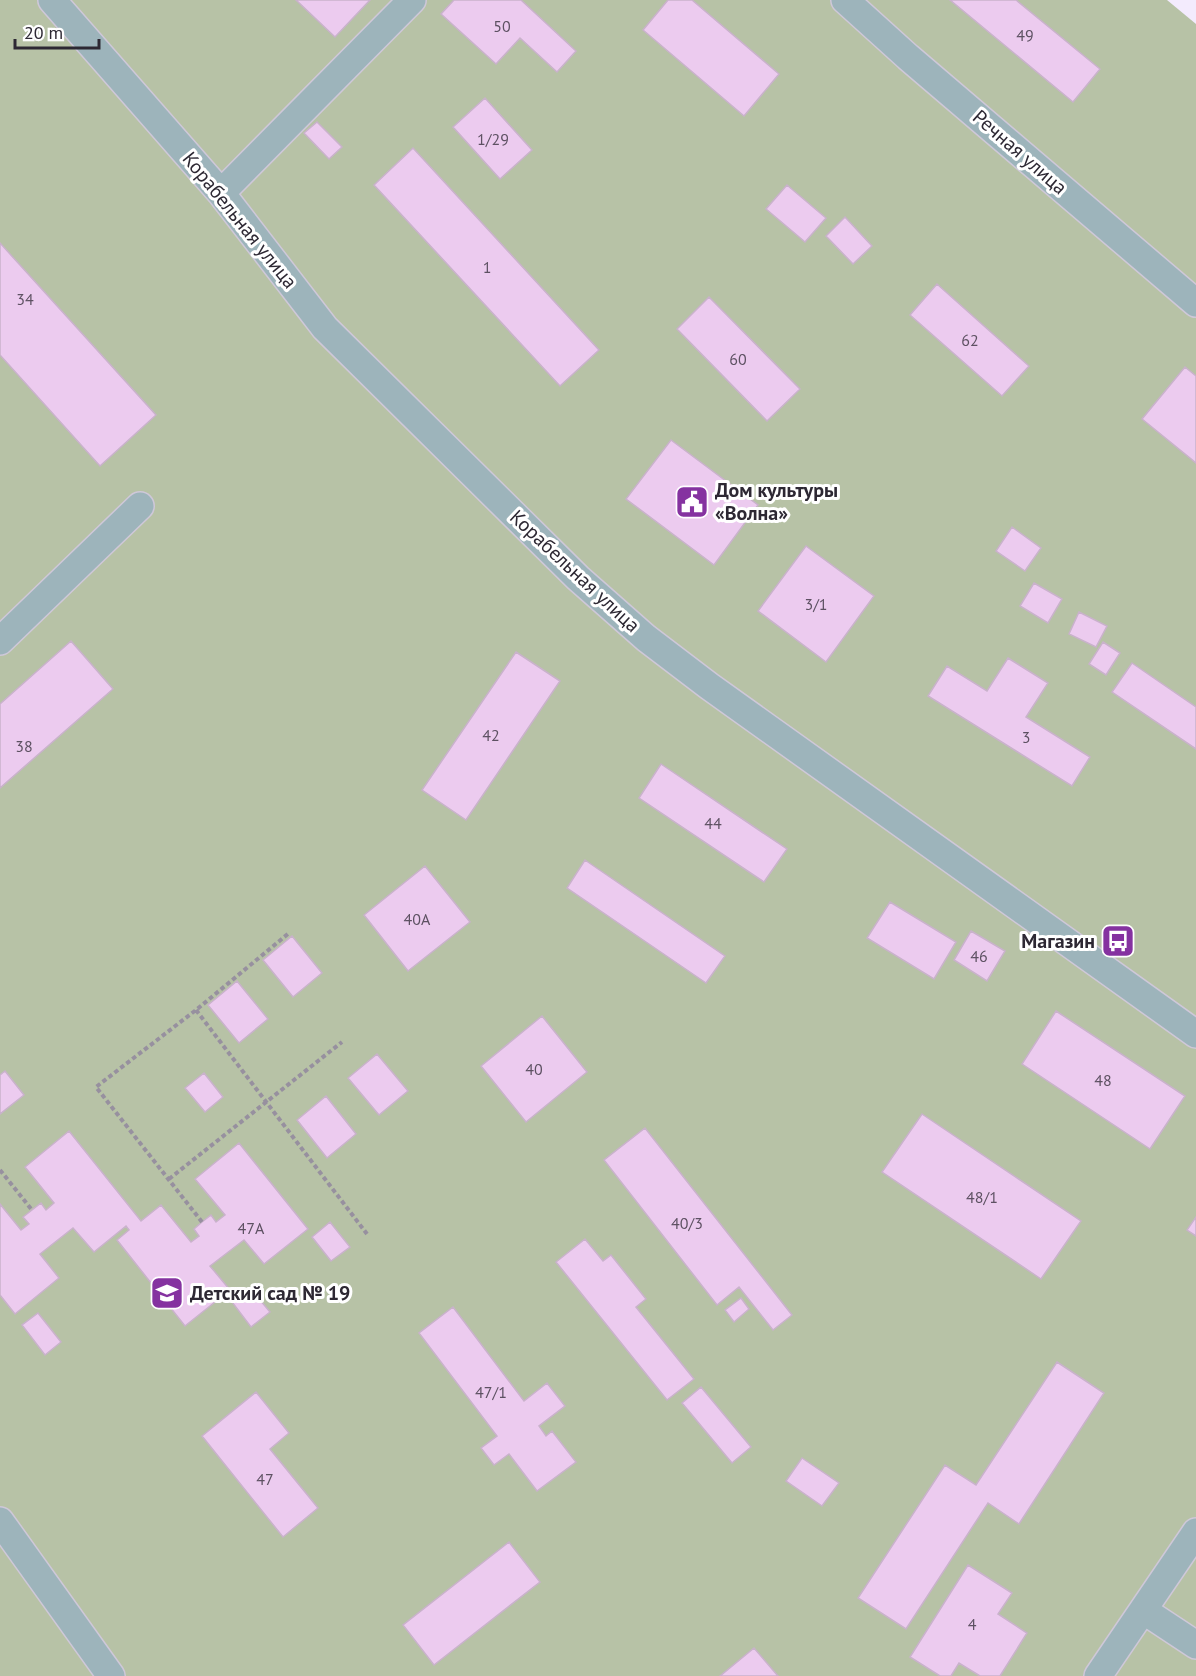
<svg xmlns="http://www.w3.org/2000/svg" width="1196" height="1676" viewBox="0 0 1196 1676" font-family="'PT Sans',sans-serif">
	<style>
		.green { fill: #b7c2a6 }
		.building { fill: #eccbef; stroke: #c9b2cb; stroke-width: 1.5 }
		.lines { fill: none; stroke-linecap: round; stroke-linejoin: round }
		.street-casing { stroke: #cfc8d9; stroke-width: 30 }
		.path { stroke: #97909f; stroke-width: 4; stroke-dasharray: 4.5 3; stroke-linecap: butt }
		.street { stroke: #9db4bb; stroke-width: 27 }
		.labels { text-anchor: middle; stroke-width: 6; stroke-linejoin: round; paint-order: stroke }
		.number-label { font-size: 16px; fill: #5d5162 }
		.street-label { font-size: 20px; fill: #2d2833; stroke: #fff }
		.poi-label { font-size: 20px; font-weight: bold; fill: #2d2833; stroke: #fff; text-anchor: start }
	</style>
	<rect width="100%" height="100%" fill="#f3ebfd"/>
	<path class="green" d="M0 0H1167L1196 24V1676H0Z"/>
	<path class="building" d="M296 0H370L335 37Z
		M454 0H521L576 51 557 72 520 38 496 64 441 14Z
		M668 0H692L779 74 744 116 643 30Z
		M950 0H1016L1100 69 1073 102Z
		M485 98 532 150 500 179 453 127Z
		M317 122 342 147 329 159 304 133Z
		M413 148 599 350 560 386 374 185Z
		M787 185 826 218 805 242 766 209Z
		M845 217 872 246 853 264 826 236Z
		M0 243 156 415 100 466 0 355Z
		M937 284 1029 366 1002 396 910 315Z
		M709 297 800 389 767 421 677 329Z
		M1185 367 1196 376V463L1142 419Z
		M671 440 758 505 714 565 626 499Z
		M1012 527 1041 548 1025 571 996 551Z
		M806 546 874 596 826 662 758 611Z
		M1034 583 1062 599 1048 623 1020 606Z
		M1079 612 1107 626 1096 647 1069 634Z
		M71 641 113 689 0 788V704Z
		M1103 642 1120 653 1106 675 1089 664Z
		M516 652 560 681 466 820 422 790Z
		M1008 658 1048 683 1026 717 1090 757 1072 786 928 696 947 666 987 691Z
		M1132 663 1196 707V749L1112 692Z
		M661 764 787 849 764 882 639 798Z
		M585 860 725 956 706 983 567 888Z
		M425 866 470 922 408 971 364 915Z
		M890 902 956 942 934 979 867 938Z
		M971 931 1005 951 987 981 954 960Z
		M292 936 322 973 293 997 263 960Z
		M237 981 268 1019 239 1043 208 1005Z
		M1056 1011 1185 1096 1150 1149 1022 1064Z
		M542 1016 587 1072 526 1122 481 1066Z
		M377 1054 408 1091 379 1115 348 1078Z
		M5 1071 24 1095 0 1114V1075Z
		M204 1073 223 1097 205 1112 185 1088Z
		M326 1096 356 1134 327 1158 297 1120Z
		M922 1114 1081 1221 1041 1279 882 1172Z
		M645 1128 792 1315 773 1330 739 1287 717 1305 604 1160Z
		M69 1131 141 1221 161 1205 191 1242 199 1236 194 1229 202 1222 211 1215 216 1222 225 1215 195 1179 239 1143 308 1229 264 1264 244 1240 210 1266 230 1290 185 1326 117 1240 129 1230 126 1226 94 1252 73 1228 40 1254 59 1278 15 1314 0 1295V1204L21 1230 29 1224 23 1217 41 1203 46 1210 54 1203 25 1167Z
		M1196 1217V1236L1187 1230Z
		M330 1222 350 1247 331 1261 312 1237Z
		M585 1239 603 1261 611 1255 646 1299 636 1307 694 1379 667 1400 556 1262Z
		M250 1288 270 1312 251 1327 232 1302Z
		M741 1298 749 1309 734 1322 725 1310Z
		M453 1307 524 1401 547 1383 565 1406 539 1426 546 1436 552 1431 576 1462 537 1491 509 1454 494 1465 481 1448 497 1436 419 1333Z
		M38 1313 61 1342 45 1355 22 1325Z
		M1057 1362 1104 1393 1019 1524 988 1503 906 1629 858 1598 945 1465 976 1485Z
		M701 1387 751 1447 732 1463 682 1403Z
		M256 1392 289 1433 270 1449 318 1508 283 1537 202 1436Z
		M802 1458 839 1483 822 1506 786 1481Z
		M509 1542 540 1582 434 1665 403 1625Z
		M968 1565 1012 1593 998 1614 1027 1633 1000 1676H980L959 1663 951 1676H940L910 1657Z
		M754 1648 778 1676H720Z"/>
	<g class="lines">
		<g class="street-casing">
			<path id="street" d="M52 0 221 193 325 328 578 578 646 638 709 686 1196 1034
				M845 0 908 57 1196 303
				M221 193 412 0
				M0 641 140 506
				M0 1521 111 1676
				M1143 1610 1196 1645
				M1098 1676 1196 1532"/>
		</g>
		<path class="path" d="M196 1010 367 1234
			M0 1170 32 1210
			M169 1179 342 1042
			M202 1222 96 1087 196 1010 289 933"/>
		<use href="#street" class="street"/>
	</g>
	<defs>
		<g id="civic-square" transform="scale(1.725)"><rect x="-9" y="-9" width="18" height="18" rx="4" fill="#8532a0" stroke="#fff"/><path d="M-.6-6.5H3V-4.5H.6V-3L4-1V1h2V6H-6V1h2V-1L-.6-3ZM-1.2 2.5V6h2.4V2.5Z" fill="#fff"/></g>
		<g id="bus-square" transform="scale(1.725)"><rect x="-9" y="-9" width="18" height="18" rx="4" fill="#8532a0" stroke="#fff"/><path d="M-5-6H5V4H4V6H2V4H-2V6H-4V4H-5ZM-3.5-4V0h7V-4ZM-3.5 1.2v1.5H-2V1.2ZM2 1.2v1.5H3.5V1.2Z" fill="#fff"/></g>
		<g id="school-square" transform="scale(1.725)"><rect x="-9" y="-9" width="18" height="18" rx="4" fill="#8532a0" stroke="#fff"/><path d="M0-5L7-2L0 1L-7-2ZM-4 1L0 2.5L4 1V4Q0 6-4 4Z" fill="#fff"/></g>
	</defs>
	<g fill-rule="evenodd">
		<use href="#civic-square" x="692" y="502"/>
		<use href="#bus-square" x="1118" y="941"/>
		<use href="#school-square" x="167" y="1293"/>
	</g>
	<g class="labels">
		<g class="number-label">
			<text x="502" y="32">50</text>
			<text x="1025" y="41">49</text>
			<text x="493" y="145">1/29</text>
			<text x="487" y="273">1</text>
			<text x="25" y="305">34</text>
			<text x="970" y="346">62</text>
			<text x="738" y="365">60</text>
			<text x="816" y="610">3/1</text>
			<text x="491" y="741">42</text>
			<text x="1026" y="743">3</text>
			<text x="24" y="752">38</text>
			<text x="713" y="829">44</text>
			<text x="417" y="925">40А</text>
			<text x="979" y="962">46</text>
			<text x="534" y="1075">40</text>
			<text x="1103" y="1086">48</text>
			<text x="982" y="1203">48/1</text>
			<text x="687" y="1229">40/3</text>
			<text x="251" y="1234">47А</text>
			<text x="491" y="1398">47/1</text>
			<text x="265" y="1485">47</text>
			<text x="972" y="1630">4</text>
		</g>
		<g class="street-label">
			<text transform="translate(1020 152) rotate(41)" y="7">Речная улица</text>
			<text transform="translate(240 220) rotate(51)" y="7">Корабельная улица</text>
			<text transform="translate(575 571) rotate(43)" y="7">Корабельная улица</text>
		</g>
		<g class="poi-label">
			<text x="715" y="497">Дом культуры<tspan x="715" dy="23">«Волна»</tspan></text>
			<text x="1095" y="948" text-anchor="end">Магазин</text>
			<text x="190" y="1300">Детский сад № 19</text>
		</g>
	</g>
	<path d="M15 39v9h84v-9" fill="none" stroke="#2d2833" stroke-width="3"/>
	<text x="24" y="39" font-size="18" fill="#2d2833" stroke="#ffffff" stroke-width="4.5" paint-order="stroke">20 m</text>
</svg>
